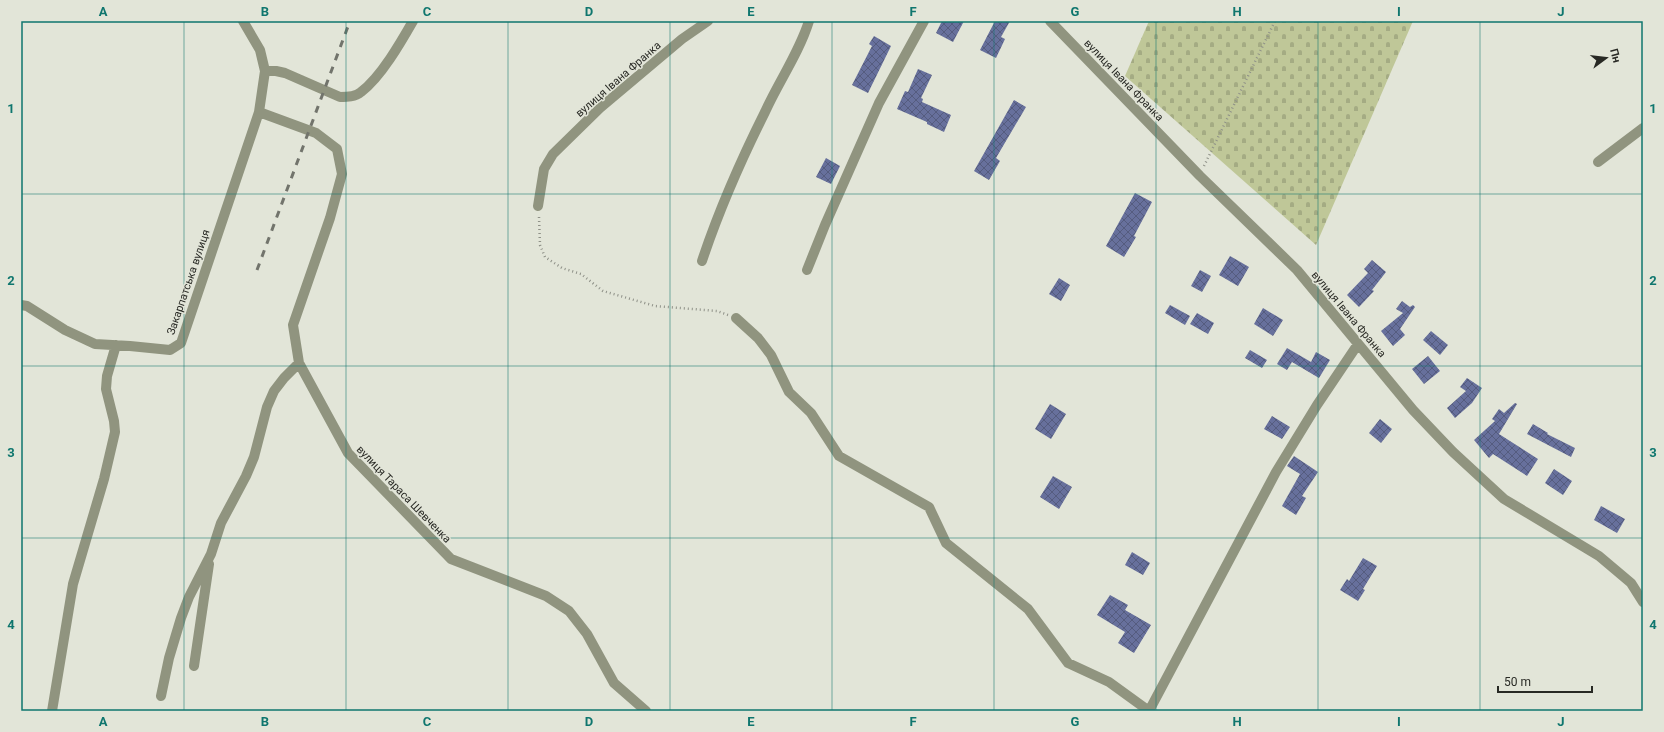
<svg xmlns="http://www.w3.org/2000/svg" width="1664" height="732" viewBox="0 0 1664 732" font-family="Roboto,sans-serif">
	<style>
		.cemetery { fill: url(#cemetery-stones) }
		.building { fill: url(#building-cross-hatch) }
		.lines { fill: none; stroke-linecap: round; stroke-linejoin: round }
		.path { stroke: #8f9188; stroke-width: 2.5; stroke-dasharray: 1 3; stroke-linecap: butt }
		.minor { stroke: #90947f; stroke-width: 10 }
		.rail { stroke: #72746c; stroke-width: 3; stroke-dasharray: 7 7; stroke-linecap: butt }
		.grid { fill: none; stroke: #0f766e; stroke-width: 1; stroke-opacity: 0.55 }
		.labels { text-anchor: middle; stroke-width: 3; stroke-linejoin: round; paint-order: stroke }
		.street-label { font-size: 11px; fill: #282924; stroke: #e2e5d8 }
		.neatline { fill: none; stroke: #0f766e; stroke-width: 1.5 }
		.grid-label { font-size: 13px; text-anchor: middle; font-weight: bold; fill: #0f766e }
	</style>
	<defs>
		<pattern id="cemetery-stones" width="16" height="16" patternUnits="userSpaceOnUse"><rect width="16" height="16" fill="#bfc798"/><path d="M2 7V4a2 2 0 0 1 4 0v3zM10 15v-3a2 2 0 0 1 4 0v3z" fill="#a4ab83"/></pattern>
		<pattern id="building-cross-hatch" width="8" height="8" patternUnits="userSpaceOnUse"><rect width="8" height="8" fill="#67709c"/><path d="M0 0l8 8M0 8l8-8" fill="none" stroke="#555c7f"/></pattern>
	</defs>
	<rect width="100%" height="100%" fill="#e2e5d8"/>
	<path class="cemetery" d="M1149 21H1413L1316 245 1125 76Z"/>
	<path class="building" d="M942 21H964L953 42 936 33Z
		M995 21H1010L1001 37 1005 39 996 58 980 50Z
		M874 36 891 46 868 93 852 85 872 46 869 44Z
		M918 69 932 75 921 98 923 99 922 102 951 115 944 132 927 124V122L897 109 905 91 908 92Z
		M1014 100 1026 107 996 158 1000 161 989 180 974 171Z
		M826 158 840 166 831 184 816 177Z
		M1135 193 1152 202 1134 236 1136 237 1124 257 1106 246Z
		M1230 256 1249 267 1238 286 1219 275Z
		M1372 260 1386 272 1372 290 1374 291 1359 307 1347 295 1368 273 1364 269Z
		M1200 270 1211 276 1202 292 1191 286Z
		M1059 278 1070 285 1061 301 1049 294Z
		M1402 301 1410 307 1413 305 1415 307 1400 329 1405 335 1393 346 1381 331 1403 313 1396 309Z
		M1170 305 1190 316 1185 325 1165 313Z
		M1263 308 1283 320 1273 336 1254 324Z
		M1197 313 1214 323 1208 334 1190 324Z
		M1431 331 1448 345 1440 355 1423 340Z
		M1287 348 1311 362 1316 352 1330 360 1319 378 1292 362 1287 370 1277 364Z
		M1250 350 1267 360 1262 368 1245 358Z
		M1428 356 1440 371 1424 384 1412 369Z
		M1467 378 1482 388 1472 403 1455 418 1447 408 1466 391 1460 387Z
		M1515 403 1517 404 1499 434 1538 459 1527 476 1493 454 1489 458 1474 440 1495 421 1492 419 1499 409 1504 413Z
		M1050 404 1066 414 1051 439 1035 429Z
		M1272 416 1290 427 1282 439 1264 429Z
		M1380 419 1392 429 1381 443 1369 433Z
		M1533 424 1548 433 1547 434 1575 448 1571 457 1527 434Z
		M1294 456 1318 472 1302 496 1306 498 1296 515 1282 506 1300 474 1287 466Z
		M1554 469 1572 481 1563 495 1545 483Z
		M1053 476 1072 487 1059 509 1040 497Z
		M1601 506 1625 519 1617 533 1594 520Z
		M1132 552 1150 563 1143 575 1125 565Z
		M1363 558 1377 566 1363 589 1365 590 1358 601 1340 590 1347 579 1349 581Z
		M1110 595 1128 605 1125 610 1151 625 1134 653 1118 643 1125 632 1097 615Z"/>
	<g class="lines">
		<path class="path" d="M1204 166 1275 21
			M539 217 540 245 545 257 562 268 581 274 603 291 655 306 717 311 728 315"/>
		<path class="minor" d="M1050 21 1200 176 1297 270 1413 410 1453 452 1504 499 1599 556 1631 583 1643 602
			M265 71H276L285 73 340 97C347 97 355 97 361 92 381 77 401 42 413 21
			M259 112 316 133 337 149 342 174 330 218 293 325 299 363 348 453 451 559 546 596 569 611 587 634 614 683 646 711
			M1598 162 1643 128
			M538 206 544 169 553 154 600 108 682 39 708 21
			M702 261C719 210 741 160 765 112 779 81 799 53 809 21
			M807 270 825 225 879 103 924 21
			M21 305 27 306 65 330 95 344 130 346 170 350 181 343 259 112 265 71 260 50 243 21
			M736 318 758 338 771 355 789 392 811 413 839 456 929 507 946 543 1028 609 1068 663 1109 682 1149 711
			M194 666 209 564
			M161 696 169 658 181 618 189 597 211 554 221 523 246 476 254 457 267 407 274 391 284 378 299 363
			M52 711 73 584 104 479 115 432 114 421 106 389 107 376 116 345
			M1149 711 1276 472 1317 405 1358 344"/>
		<path class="rail" d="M257 270 350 21"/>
	</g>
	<path class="grid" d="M184 21V711M346 21V711M508 21V711M670 21V711M832 21V711M994 21V711M1156 21V711M1318 21V711M1480 21V711M21 194H1643M21 366H1643M21 538H1643"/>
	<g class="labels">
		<g class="street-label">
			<text transform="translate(618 79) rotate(-41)" y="4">вулиця Івана Франка</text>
			<text transform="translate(1124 80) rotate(46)" y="4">вулиця Івана Франка</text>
			<text transform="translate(188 282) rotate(-71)" y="4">Закарпатська вулиця</text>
			<text transform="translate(1349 314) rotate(50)" y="4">вулиця Івана Франка</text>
			<text transform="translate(404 494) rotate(46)" y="4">вулиця Тараса Шевченка</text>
		</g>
	</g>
	<rect width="1664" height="732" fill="none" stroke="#e2e5d8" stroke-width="44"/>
	<g transform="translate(1606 58) rotate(75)" stroke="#e2e5d8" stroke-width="3" paint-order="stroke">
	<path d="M0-3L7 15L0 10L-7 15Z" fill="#282924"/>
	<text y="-6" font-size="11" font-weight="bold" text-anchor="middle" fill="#282924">Пн</text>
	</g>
	<path d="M1498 686v6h94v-6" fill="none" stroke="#282924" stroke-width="2"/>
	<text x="1504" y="686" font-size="12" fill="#282924" stroke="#e2e5d8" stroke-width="3" paint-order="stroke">50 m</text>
	<rect x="22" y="22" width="1620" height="688" class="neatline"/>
	<g class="grid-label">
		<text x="103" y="16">A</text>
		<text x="265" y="16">B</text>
		<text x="427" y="16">C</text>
		<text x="589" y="16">D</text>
		<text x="751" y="16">E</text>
		<text x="913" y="16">F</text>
		<text x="1075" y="16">G</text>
		<text x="1237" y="16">H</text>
		<text x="1399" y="16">I</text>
		<text x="1561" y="16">J</text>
		<text x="11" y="113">1</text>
		<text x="1653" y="113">1</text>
		<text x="11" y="285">2</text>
		<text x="1653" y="285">2</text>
		<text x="11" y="457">3</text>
		<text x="1653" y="457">3</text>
		<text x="11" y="629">4</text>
		<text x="1653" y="629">4</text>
		<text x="103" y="726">A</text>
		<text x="265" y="726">B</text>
		<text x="427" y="726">C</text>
		<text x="589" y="726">D</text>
		<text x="751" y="726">E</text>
		<text x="913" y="726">F</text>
		<text x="1075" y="726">G</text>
		<text x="1237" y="726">H</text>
		<text x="1399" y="726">I</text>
		<text x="1561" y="726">J</text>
	</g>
</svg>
